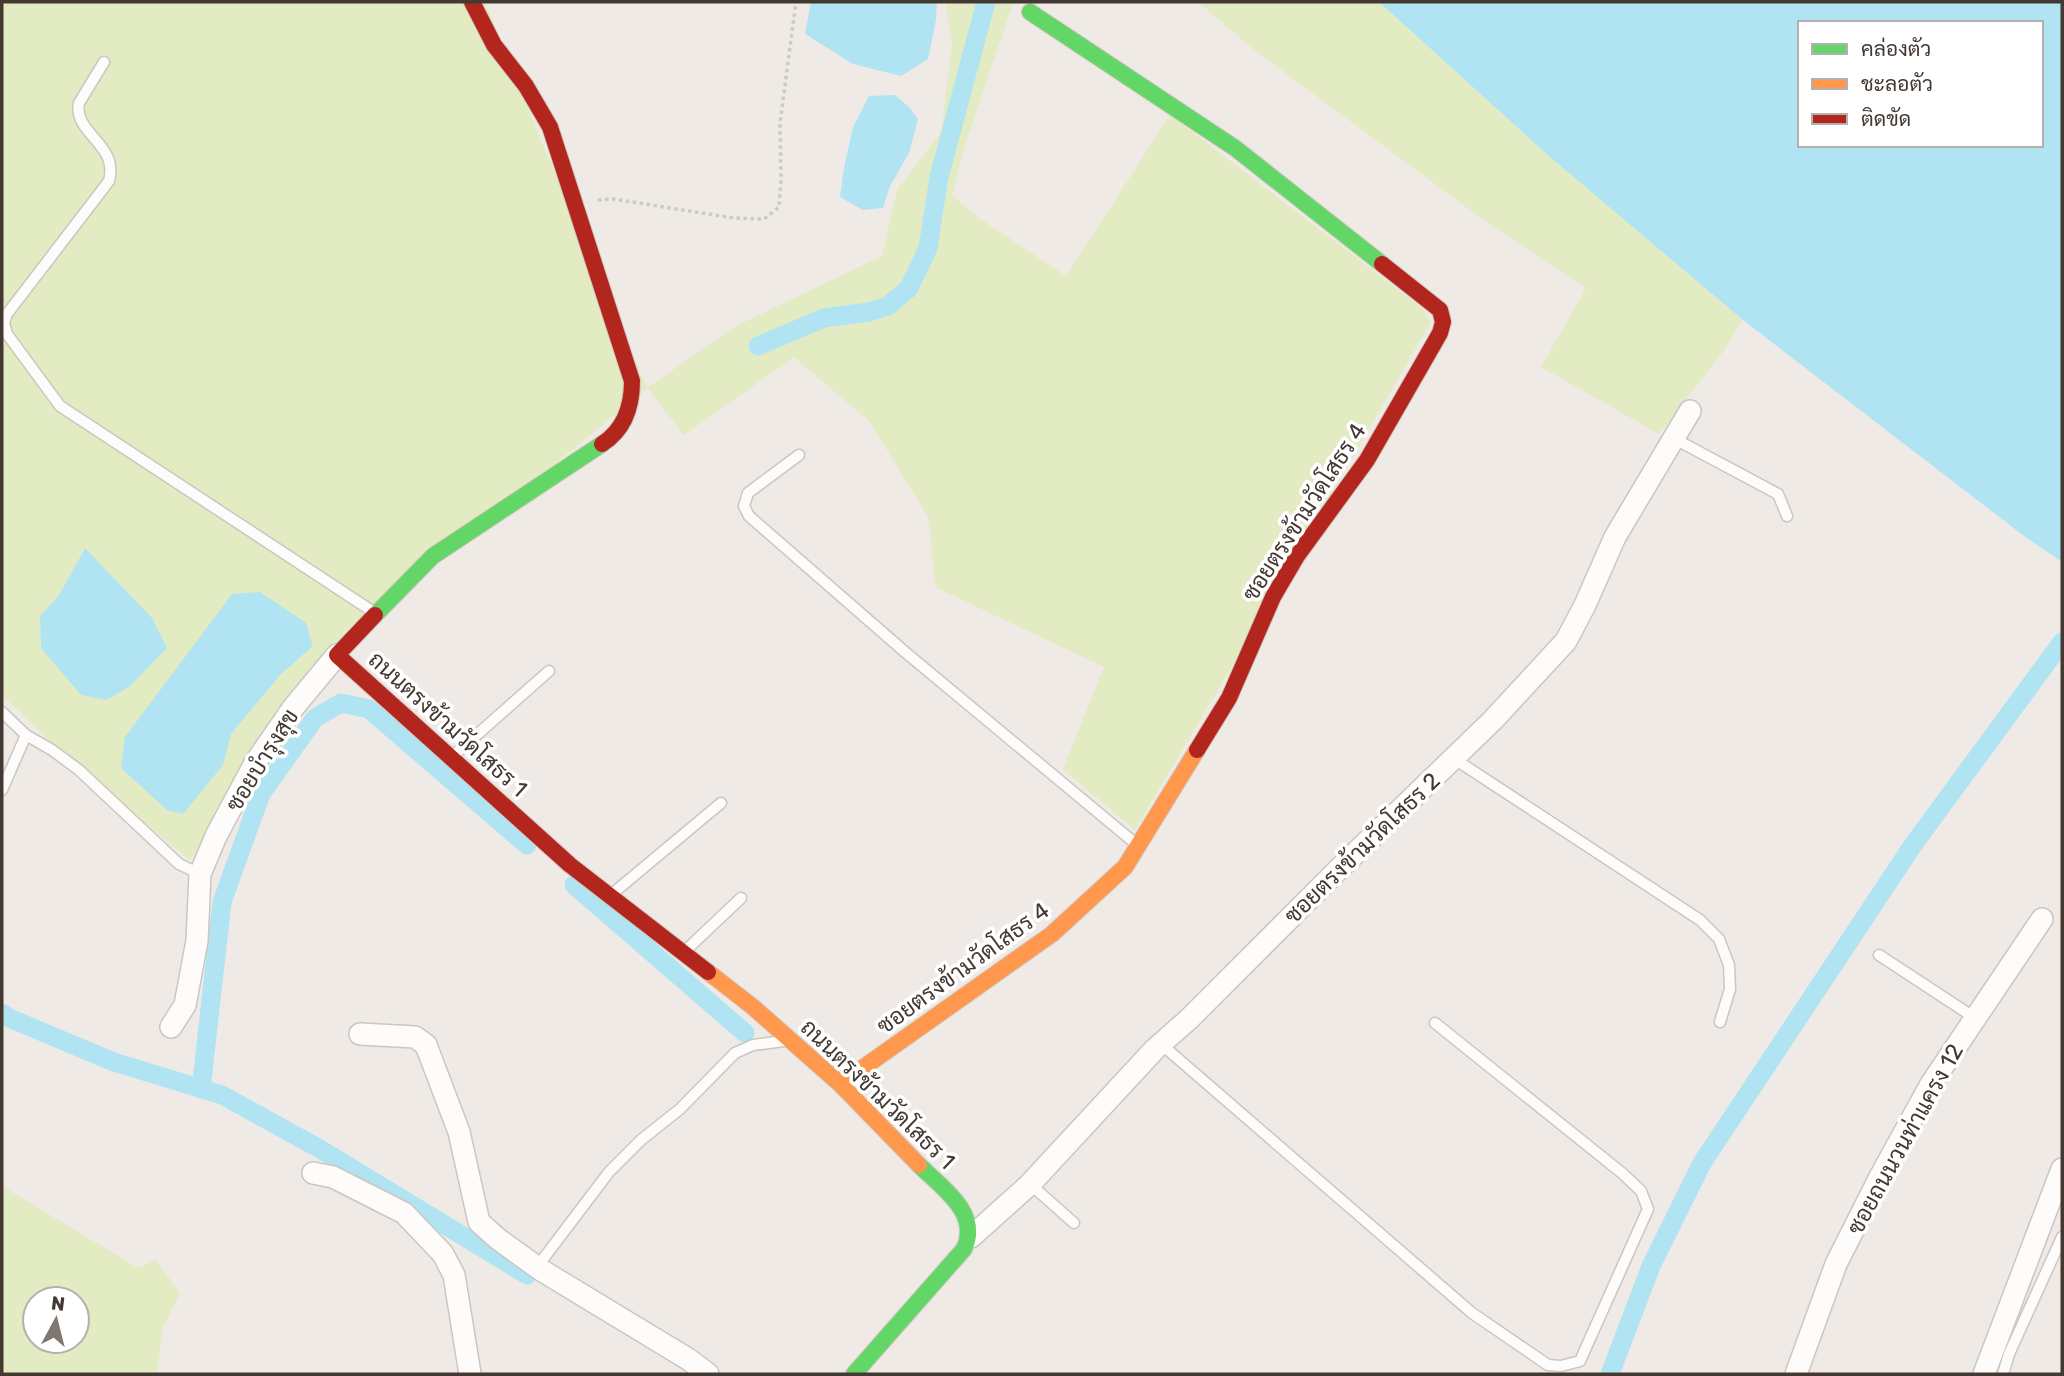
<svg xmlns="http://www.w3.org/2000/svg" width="2064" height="1376" viewBox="0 0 2064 1376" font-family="Rubik,Sarabun,sans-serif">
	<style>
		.green { fill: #e3ebc2; fill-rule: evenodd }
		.water { fill: #b1e4f2; fill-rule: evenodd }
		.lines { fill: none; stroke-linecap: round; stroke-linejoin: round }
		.canal { stroke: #b1e4f2; stroke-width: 19 }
		.lane-casing { stroke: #cbc6c1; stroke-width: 13 }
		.street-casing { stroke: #cbc6c1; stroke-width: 24 }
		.fast-casing { stroke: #d0c7bd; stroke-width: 18 }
		.slow-casing { stroke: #d0c7bd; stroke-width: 18 }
		.jam-casing { stroke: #d0c7bd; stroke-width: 18 }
		.path { stroke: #cdc9c5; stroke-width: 3.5; stroke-dasharray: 3.5 3.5; stroke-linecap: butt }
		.lane { stroke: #fdfcfb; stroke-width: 10 }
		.street { stroke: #fdfcfb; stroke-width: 21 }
		.fast { stroke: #63d668; stroke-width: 16 }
		.slow { stroke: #ff974d; stroke-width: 16 }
		.jam { stroke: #b3261e; stroke-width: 16 }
		.labels { text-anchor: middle; stroke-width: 7; stroke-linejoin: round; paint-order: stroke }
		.street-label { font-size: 23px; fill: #443932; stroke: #fff }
	</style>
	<rect width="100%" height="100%" fill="#efeae5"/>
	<path class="green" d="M2 2H485L537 131 647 388 736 326 882 256 897 190 941 132 952 47 946 2H1015L1012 6 966 142 952 195 979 218 1066 276 1170 115 1422 308 1431 322 1218 690 1135 830 1063 769 1104 667 935 587 929 518 869 421 794 357 684 435 647 388 587 438 345 631 190 860 79 770 2 695ZM84 549H85L41 648 40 616 59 595ZM306 623 313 646 281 674 231 735Z
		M1198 2H1379L1551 158 1743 320 1722 353 1659 434 1541 367 1586 288 1478 216 1252 48Z
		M2 1186 138 1268 156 1260 180 1293 163 1327 157 1374H2ZM77 1299V1341H35V1299Z"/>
	<path class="water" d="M811 2H937L936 20 928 59 901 76 853 64 805 34Z
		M1379 2H2062V562L2024 536 1743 320 1551 158ZM1800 23H2041V145H1800Z
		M895 95 909 107 918 119 909 153 890 186 883 208 863 210 840 197 844 168 853 127 869 96Z
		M85 548 152 618 167 648 129 687 106 700 81 695 41 648 40 616 59 595Z
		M260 592 306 623 313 646 281 674 231 734 223 765 183 814 167 810 121 768 125 737 232 594Z"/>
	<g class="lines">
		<path class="canal" d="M758 346 824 318 869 312 888 306 909 288 928 248 939 177 986 2
			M574 885 745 1033
			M2 1013 9 1018 114 1062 222 1095 320 1149 527 1275
			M201 1089 222 902 261 794 315 718 341 703 369 709 527 845
			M1610 1374 1651 1266 1702 1163 1913 845 2062 642"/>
		<g class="lane-casing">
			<path id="lane" d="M104 62 79 103C74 126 101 139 108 158 111 165 111 173 109 181L7 314 4 323 7 334 60 406 375 613
				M1673 438 1778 494 1787 516
				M799 455 748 493 744 506 749 516 905 652 1136 844
				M2 712 26 735 52 750 79 770 179 864 200 874
				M454 755 549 671
				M1453 758 1700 920 1719 939 1729 965 1730 989 1720 1022
				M2 790 26 735
				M612 894 721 803
				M684 952 741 898
				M1879 955 1975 1018
				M1161 1044 1472 1313 1548 1365 1561 1366 1580 1361 1648 1209 1641 1191 1622 1173 1435 1023
				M1030 1184 1074 1223
				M537 1267 609 1172 641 1140 680 1109 735 1053 753 1045 784 1041
				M2003 1374 2009 1354 2062 1237"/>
		</g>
		<g class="street-casing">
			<path id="street" d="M171 1027 185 1005 197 941 200 874 216 836 255 763 293 708 337 655
				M360 1034 415 1037 426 1045 459 1132 479 1222 498 1239 541 1270 688 1359 708 1374
				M313 1173 333 1177 404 1213 443 1254 454 1275 470 1374
				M971 1237 1030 1184 1155 1049 1189 1019 1340 868 1493 720 1566 641 1585 605 1615 537 1690 411
				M1796 1374 1836 1264 1881 1175 1931 1084 2042 919
				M1984 1374 2062 1169"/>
		</g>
		<g class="fast-casing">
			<path id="fast" d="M1030 12 1235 148 1382 264
				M375 615 433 556 602 444
				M854 1374 964 1249C981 1213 942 1188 919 1165"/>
		</g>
		<g class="slow-casing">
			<path id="slow" d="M708 972 753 1007 840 1084 919 1165
				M840 1084 1052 934 1125 867 1197 750"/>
		</g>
		<g class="jam-casing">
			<path id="jam" d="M472 2 494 45 526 86 550 127 632 381C632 407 624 430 602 444
				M375 615 337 655 570 865 708 972
				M1197 750 1229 698 1273 597 1297 556 1367 460 1440 333 1443 322 1440 310 1382 264"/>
		</g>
		<path class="path" d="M598 200 613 199 734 218 764 219 779 207 781 179 780 123 796 2"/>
		<use href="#lane" class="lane"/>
		<use href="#street" class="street"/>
		<use href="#fast" class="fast"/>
		<use href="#slow" class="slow"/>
		<use href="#jam" class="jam"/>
	</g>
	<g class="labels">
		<g class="street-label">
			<text transform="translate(1304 512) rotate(-57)" y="8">ซอยตรงข้ามวัดโสธร 4</text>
			<text transform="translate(448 724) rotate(42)" y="8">ถนนตรงข้ามวัดโสธร 1</text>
			<text transform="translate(262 760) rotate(-58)" y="8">ซอยบำรุงสุข</text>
			<text transform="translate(1362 848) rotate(-44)" y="8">ซอยตรงข้ามวัดโสธร 2</text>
			<text transform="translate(963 968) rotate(-36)" y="8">ซอยตรงข้ามวัดโสธร 4</text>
			<text transform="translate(878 1094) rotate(44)" y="8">ถนนตรงข้ามวัดโสธร 1</text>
			<text transform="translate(1905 1139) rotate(-61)" y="8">ซอยถนนวนท่าแครง 12</text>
		</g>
	</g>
	<rect width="2064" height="1376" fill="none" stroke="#443932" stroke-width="7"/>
	<rect x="1798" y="21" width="245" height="126" fill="#ffffff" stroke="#b4b0ad" stroke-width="2"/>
	<rect x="1812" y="44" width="35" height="10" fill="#63d668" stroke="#b4b0ad" stroke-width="2"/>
	<text x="1861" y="56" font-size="21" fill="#443932">คล่องตัว</text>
	<rect x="1812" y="79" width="35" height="10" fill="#ff974d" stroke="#b4b0ad" stroke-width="2"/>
	<text x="1861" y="91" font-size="21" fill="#443932">ชะลอตัว</text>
	<rect x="1812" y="114" width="35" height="10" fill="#b3261e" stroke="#b4b0ad" stroke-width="2"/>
	<text x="1861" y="126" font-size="21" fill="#443932">ติดขัด</text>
	<g transform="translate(56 1320) rotate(7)"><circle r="33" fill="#ffffff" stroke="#b4b0ad" stroke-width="2"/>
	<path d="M0-5L12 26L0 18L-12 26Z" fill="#807771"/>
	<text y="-10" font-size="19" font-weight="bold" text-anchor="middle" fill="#443932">N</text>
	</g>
</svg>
